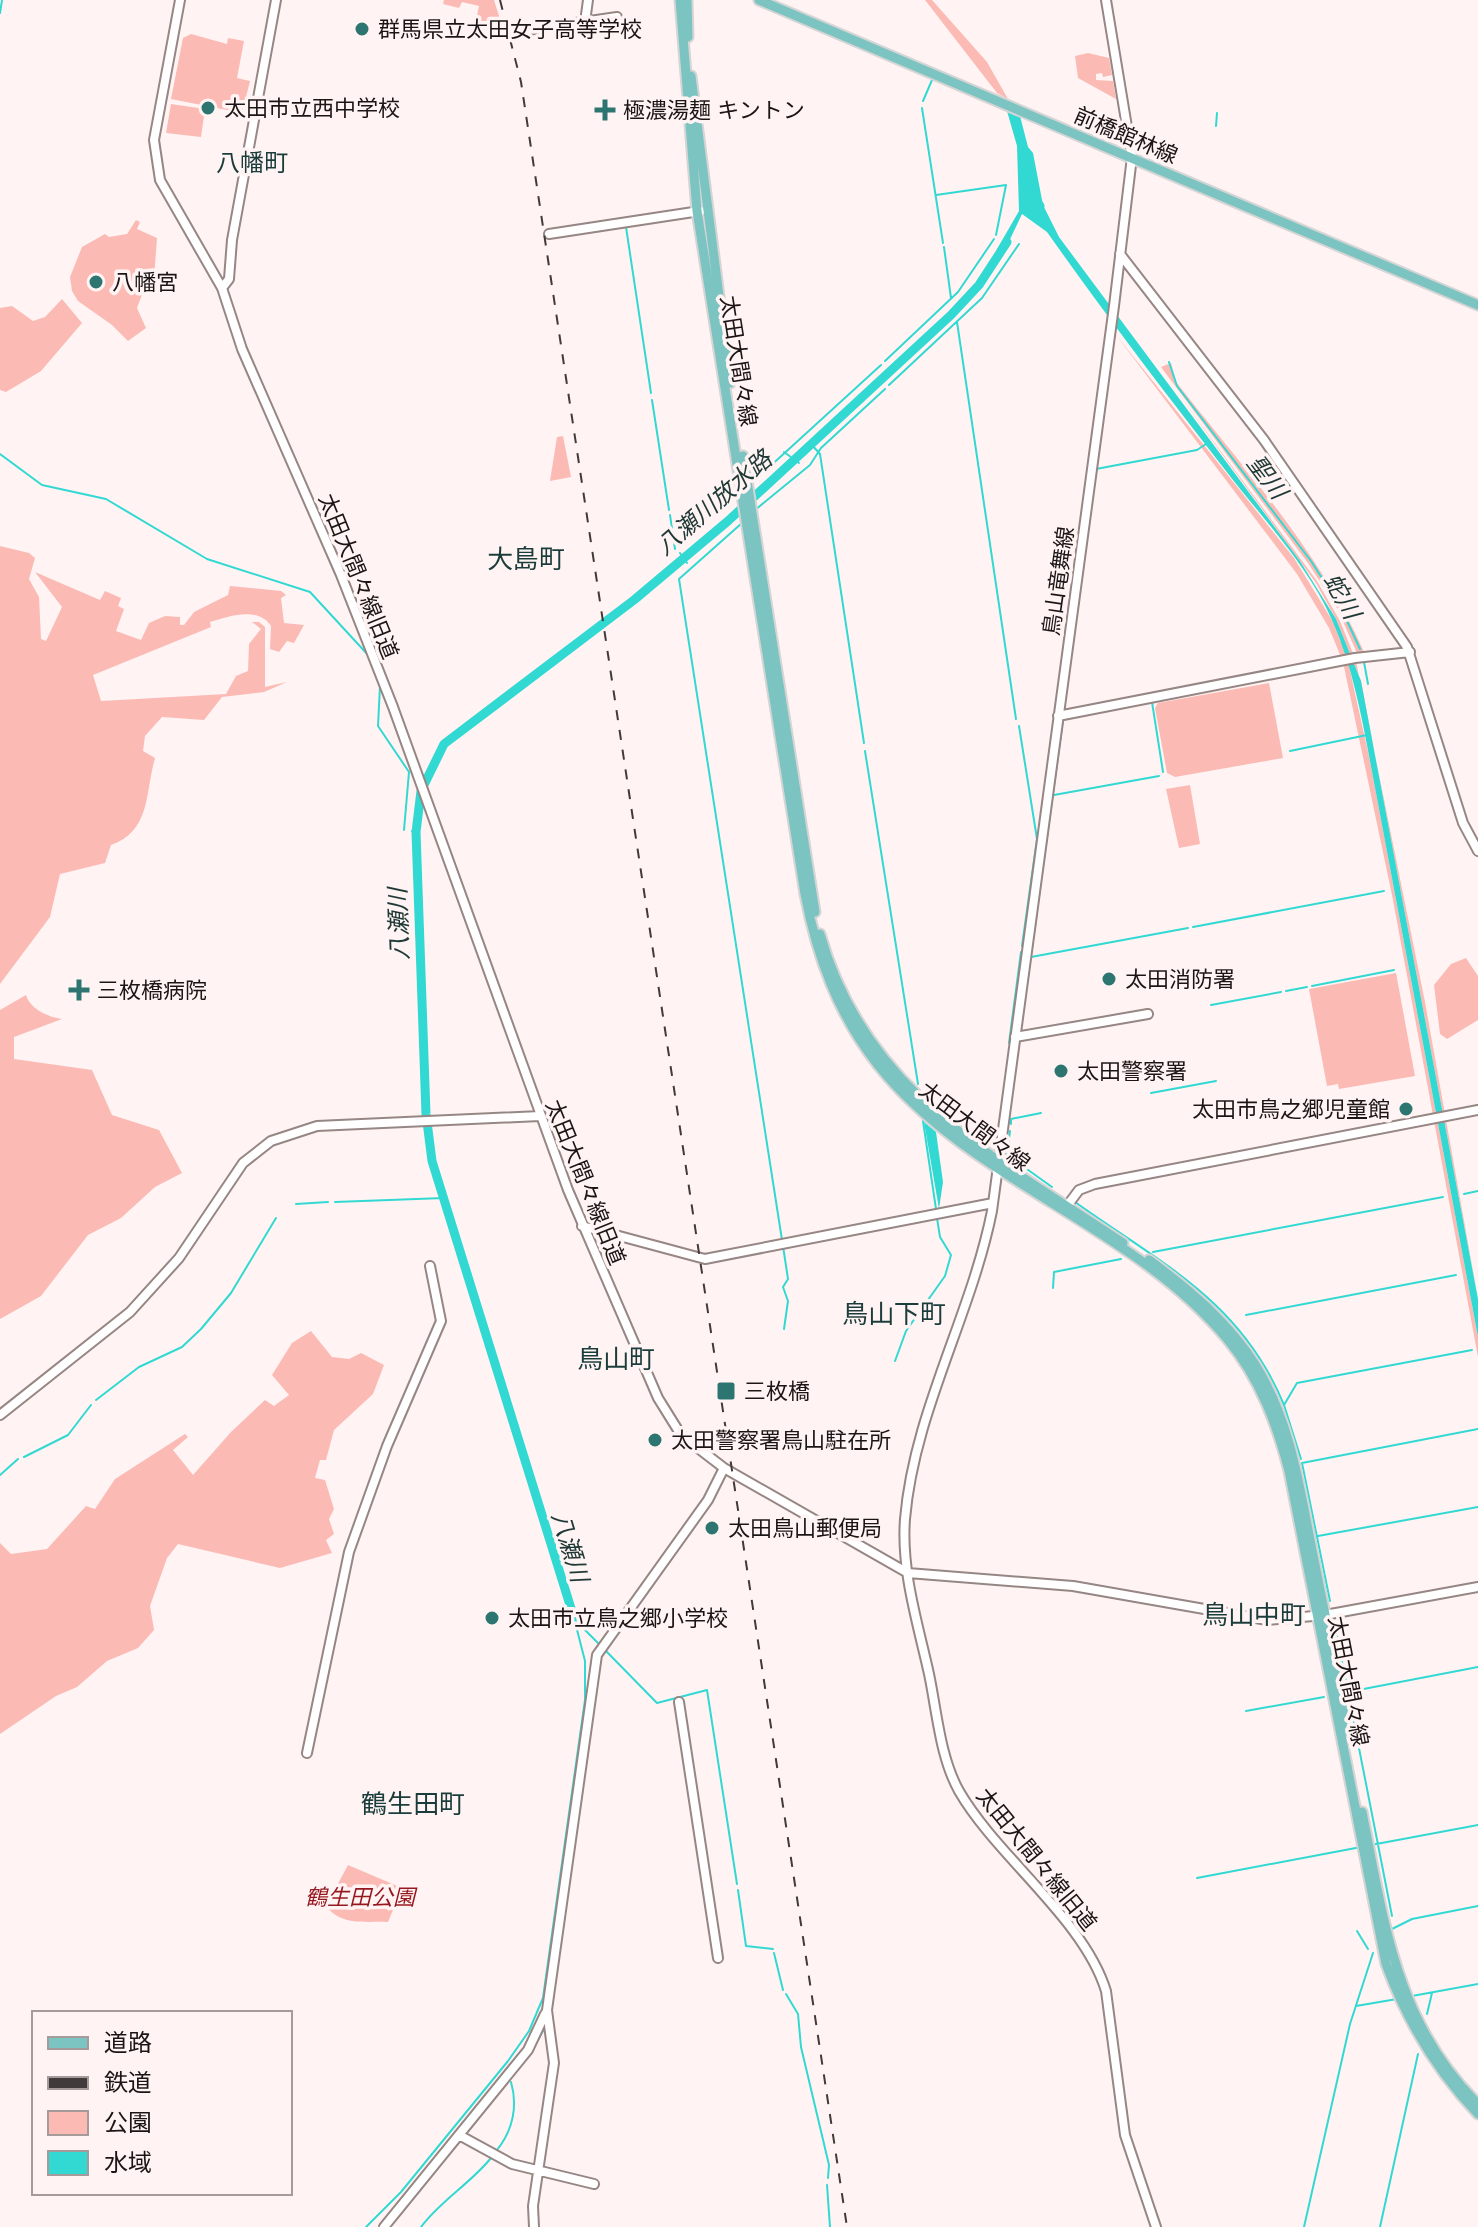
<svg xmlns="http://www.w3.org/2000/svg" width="1478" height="2227" viewBox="0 0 1478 2227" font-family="'Libre Baskerville','Noto Sans JP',serif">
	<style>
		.green { fill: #fcbab4 }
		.water { fill: #32d9d2 }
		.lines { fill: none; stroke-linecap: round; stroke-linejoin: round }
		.stream { stroke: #32d9d2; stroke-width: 2 }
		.river { stroke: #32d9d2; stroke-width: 9 }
		.secondary-casing { stroke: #968684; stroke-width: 12 }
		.primary-casing { stroke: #d6d5d5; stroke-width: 13 }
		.secondary { stroke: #fff; stroke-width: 8 }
		.primary { stroke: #7cc4c1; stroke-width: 9 }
		.rail { stroke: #413a3a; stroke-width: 2; stroke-dasharray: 10 10; stroke-linecap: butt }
		.poi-dot { fill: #2c7571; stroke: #fff4f3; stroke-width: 3 }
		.labels { text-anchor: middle; stroke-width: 7; stroke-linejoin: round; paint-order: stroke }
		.poi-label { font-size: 22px; fill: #1b1515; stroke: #fff4f3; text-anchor: start }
		.street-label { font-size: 22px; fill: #1b1515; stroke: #fff4f3 }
		.park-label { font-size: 22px; font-style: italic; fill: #96181f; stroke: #fff4f3 }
		.neighbourhood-label { font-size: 24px; fill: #1a3c3a; stroke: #fff4f3 }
		.water-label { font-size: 24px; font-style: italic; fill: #1f3937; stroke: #fff4f3 }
		.quarter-label { font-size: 26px; fill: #1a3c3a; stroke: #fff4f3 }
	</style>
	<rect width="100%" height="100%" fill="#fff4f3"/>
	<path class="green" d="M444 0H494L503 29 476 20 479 6 462 2 459 8 443 4Z
		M925 0H932L987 62 1008 99 997 93Z
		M191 34 227 44 228 38 244 41 237 78 250 81 242 113 171 99 183 38Z
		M1088 53 1109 58 1112 75 1103 77 1102 73 1096 74V80L1113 81 1116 99 1078 78 1075 56Z
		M171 104 205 109 201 137 166 133Z
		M136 220 140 222 137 229 157 238 154 278 146 284 137 308 146 328 128 341 112 325 78 301 72 291 70 277 82 247 105 234 109 237 127 234Z
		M62 299 82 323 41 371 6 392 0 390V308L12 306 33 321 45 317Z
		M1116 335 1294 558 1332 620 1347 657 1370 761 1478 1337V1357L1392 895 1343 662 1329 628 1297 574Z
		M1171 363 1176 382C1243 468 1320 551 1364 652L1357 653 1337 608 1308 563 1161 367Z
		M1179 395 1317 581 1340 621 1356 661 1425 1002 1478 1299 1361 681 1336 619 1316 583Z
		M563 436 571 477 550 481 557 437Z
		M0 546 29 553 35 558 29 579 39 597 41 639 46 641 62 607 35 572 100 600 105 591 121 598 118 606 124 609 116 631 141 640 149 623 165 616 180 617V625H184L194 612 228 595 230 586 281 591 286 595 281 598 284 623 304 625 294 643 287 641 279 652 270 649 271 626C258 606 229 616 210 622L211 627 93 675 101 701 226 694 236 676 248 671 249 644 261 629 252 622H259L265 627V687L287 682 264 692 222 697 204 720 162 717 145 736 143 751 155 758C145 793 151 831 111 845L105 863 60 874 50 917 0 984Z
		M1269 683 1283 758 1175 777 1167 773 1155 708 1158 703Z
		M1190 785 1200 844 1179 848 1166 789Z
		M1466 958 1478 976V1020L1447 1039 1440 1034 1434 985 1451 964Z
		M1396 973 1415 1076 1339 1089 1338 1084 1327 1086 1309 989Z
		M26 995C30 1009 48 1017 62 1019L14 1037V1059L92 1070 112 1115 159 1130 182 1173 155 1187 121 1218 88 1235 41 1296 0 1319V1010Z
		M311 1331 332 1357 349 1359 361 1353 384 1365 373 1394 334 1430 326 1460H320L315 1478 325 1480 334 1509 329 1519 334 1534 326 1540 332 1553 280 1568 178 1544 167 1558 150 1606 154 1630 138 1648 107 1661 77 1687 56 1696 0 1734V1543L11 1554 47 1549 86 1506 95 1509 115 1479 185 1434 188 1437 173 1450 193 1475 231 1432 265 1400 274 1406 289 1395 272 1375 292 1343Z
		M348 1865 402 1888 388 1922C363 1921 342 1926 326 1906Z"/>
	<path class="water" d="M1007 111 1020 116 1028 147 1033 153 1043 205 1059 237 1300 561 1336 619 1361 681 1478 1299V1337L1370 761C1361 713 1352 665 1332 620 1308 565 1262 518 1226 471 1165 393 1105 314 1047 232L1022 214 1004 252 997 249 1019 211 1017 146Z
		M924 1122 936 1132 943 1182 939 1209Z"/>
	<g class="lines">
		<path class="stream" d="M0 13 2 0
			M923 101 932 80
			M922 108 943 243
			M1216 126 1217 113
			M936 195 1006 185 996 235
			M626 227 651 393
			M944 247 951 298
			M957 322 1016 719
			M885 361 958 292 994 239
			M1169 362 1177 386 1311 561 1341 608 1360 649
			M889 385 982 298 1019 244
			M652 400 669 510
			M811 444 820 454 864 743
			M784 452 799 463
			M0 454 42 485 106 499 207 559 310 592 369 656
			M1096 469 1197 450 1206 444
			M754 481 881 365
			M755 510 810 465 821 448 885 389
			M670 515 675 549
			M742 523 679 579 782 1240
			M680 553 687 563
			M1364 662 1368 684
			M380 686 378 726 409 772 404 830
			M1152 702 1163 772
			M1064 708 1077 610
			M1019 726 1037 839 1022 946
			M865 751 918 1084
			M1290 751 1367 735
			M1054 795 1159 776
			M412 831 416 832
			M1042 874 1063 720
			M1037 910 1041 881
			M1193 927 1384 891
			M1032 948 1037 912
			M1031 952V957L1188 928
			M1312 986 1394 970
			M1286 991 1307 987
			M1211 1005 1281 992
			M1009 1043 1021 952
			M1151 1093 1216 1081
			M923 1121 936 1209
			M1011 1124V1119L1041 1113
			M1010 1131 1007 1154 1020 1165
			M1024 1167 1052 1187
			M1464 1194 1478 1191
			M335 1202 444 1198
			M1075 1202C1162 1264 1241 1301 1284 1405
			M296 1204 328 1202
			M783 1246 788 1279 783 1287 788 1301 784 1329
			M1153 1252 1443 1197
			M1053 1288 1054 1272 1121 1259
			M1246 1315 1456 1275
			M895 1361 906 1331 945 1276 951 1255 940 1237 937 1218
			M96 1400 139 1367 182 1347 201 1329 231 1293 276 1218
			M24 1457 68 1435 91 1405
			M1301 1459 1284 1405 1297 1383 1472 1350
			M0 1475 18 1459
			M1318 1536 1478 1507
			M1330 1601 1302 1463 1478 1429
			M574 1619 601 1646
			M1335 1626 1392 1916
			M605 1650 657 1703 707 1690 737 1884
			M1348 1692 1478 1667
			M1246 1711 1324 1697
			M1371 1845 1478 1825
			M1197 1878 1361 1847
			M738 1890 746 1946 773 1949
			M1392 1929 1412 1919 1478 1906
			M1357 1931 1368 1949
			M774 1953 783 1990
			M786 1994 798 2014 801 2047 829 2165 828 2178
			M1412 1996 1478 1984
			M1356 2006 1397 1999
			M1427 2014 1432 1993
			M535 2045 544 2029
			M466 2134 519 2067
			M497 2150C513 2130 518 2106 511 2082
			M448 2155 462 2138
			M827 2185 830 2227
			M366 2227 401 2192 508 2061 529 2031 543 1998 585 1700V1661L574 1618
			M421 2227C441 2200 470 2184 491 2158
			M1304 2227 1350 2024 1373 1953
			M1380 2227 1418 2054"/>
		<path class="river" d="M1023 183 1040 206
			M574 1618 432 1161 426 1114 416 832 421 791 444 744 634 600 728 521 951 315 979 285 1007 242"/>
		<g class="secondary-casing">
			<path id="secondary" d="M180 0 154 140 160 180 222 288 242 349 341 575 393 707 568 1190 658 1398 681 1435 724 1468 908 1573 1073 1586 1267 1620 1325 1615 1478 1587
				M1106 0 1132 157 1114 306 992 1211C971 1316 914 1412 905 1519 901 1571 918 1624 929 1674 937 1712 940 1757 959 1791 997 1857 1084 1919 1106 1991L1125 2135 1156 2227
				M585 22 588 0
				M514 32 617 17
				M549 234 700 211
				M1120 254 1264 440 1407 647 1463 823 1478 851
				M222 288 229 279 232 240 276 0
				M1058 716 1355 658 1410 652
				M1015 1037 1148 1014
				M1067 1206 1079 1190 1095 1184 1478 1110
				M582 1226 705 1259 993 1203
				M0 1415 130 1312 179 1258 243 1163 271 1141 317 1126 540 1116
				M679 1702 718 1958
				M307 1753 349 1552 387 1446 441 1321 430 1266
				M459 2135 512 2164 594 2184
				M384 2227 528 2050 545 2014
				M534 2227 533 2206 554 2063 547 2010 597 1655 708 1500 724 1468"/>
		</g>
		<g class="primary-casing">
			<path id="primary" d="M680 0 697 211 805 894C817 957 838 1014 878 1065 972 1183 1133 1224 1228 1340 1260 1379 1277 1424 1289 1471L1386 1964C1407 2021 1436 2070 1478 2114
				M687 0 688 37
				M759 0 1478 305
				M691 76 730 383
				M743 456 815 912
				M820 934C865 1094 995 1157 1123 1243
				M1149 1260C1190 1290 1229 1323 1256 1366 1290 1421 1299 1484 1311 1545 1324 1607 1336 1669 1347 1731
				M1362 1812C1384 1921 1395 2022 1478 2104"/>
		</g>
		<use href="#secondary" class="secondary"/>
		<use href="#primary" class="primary"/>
		<path class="rail" d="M500 0 521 82 847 2227"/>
	</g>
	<g class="poi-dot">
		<circle cx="362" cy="29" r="8"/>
		<circle cx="208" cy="108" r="8"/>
		<path d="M601 98h8v8h8v8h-8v8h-8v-8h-8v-8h8z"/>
		<circle cx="96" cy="282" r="8"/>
		<circle cx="1109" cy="979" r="8"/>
		<path d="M75 978h8v8h8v8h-8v8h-8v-8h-8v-8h8z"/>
		<circle cx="1061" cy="1071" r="8"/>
		<circle cx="1406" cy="1109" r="8"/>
		<rect x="716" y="1381" width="20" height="20" rx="4"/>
		<circle cx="655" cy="1440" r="8"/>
		<circle cx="712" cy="1528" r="8"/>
		<circle cx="492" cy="1618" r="8"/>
	</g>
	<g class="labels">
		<g class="poi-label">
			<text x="378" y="37">群馬県立太田女子高等学校</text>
			<text x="224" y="116">太田市立西中学校</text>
			<text x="623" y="118">極濃湯麺 キントン</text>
			<text x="112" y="290">八幡宮</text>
			<text x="1125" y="987">太田消防署</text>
			<text x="97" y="998">三枚橋病院</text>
			<text x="1077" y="1079">太田警察署</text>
			<text x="1390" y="1117" text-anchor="end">太田市鳥之郷児童館</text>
			<text x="744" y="1399">三枚橋</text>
			<text x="671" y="1448">太田警察署鳥山駐在所</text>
			<text x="728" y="1536">太田鳥山郵便局</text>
			<text x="508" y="1626">太田市立鳥之郷小学校</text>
		</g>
		<g class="street-label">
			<text transform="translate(1126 135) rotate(23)" y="8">前橋館林線</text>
			<text transform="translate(739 361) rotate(81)" y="8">太田大間々線</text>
			<text transform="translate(359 576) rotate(68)" y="8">太田大間々線旧道</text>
			<text transform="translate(1058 581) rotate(-82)" y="8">鳥山竜舞線</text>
			<text transform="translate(975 1126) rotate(37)" y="8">太田大間々線</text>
			<text transform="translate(586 1182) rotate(68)" y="8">太田大間々線旧道</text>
			<text transform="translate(1349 1681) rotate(79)" y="8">太田大間々線</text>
			<text transform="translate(1037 1859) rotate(51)" y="8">太田大間々線旧道</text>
		</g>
		<g class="park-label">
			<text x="360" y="1905">鶴生田公園</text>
		</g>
		<g class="neighbourhood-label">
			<text x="252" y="171">八幡町</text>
		</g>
		<g class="water-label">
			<text transform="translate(1267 477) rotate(53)" y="8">聖川</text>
			<text transform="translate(714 503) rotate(-41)" y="8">八瀬川放水路</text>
			<text transform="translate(1342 596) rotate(61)" y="8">蛇川</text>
			<text transform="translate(399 924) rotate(-92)" y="8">八瀬川</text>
			<text transform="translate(570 1547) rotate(73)" y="8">八瀬川</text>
		</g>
		<g class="quarter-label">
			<text x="526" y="568">大島町</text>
			<text x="894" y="1323">鳥山下町</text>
			<text x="616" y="1368">鳥山町</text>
			<text x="1254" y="1624">鳥山中町</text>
			<text x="413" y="1813">鶴生田町</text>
		</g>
	</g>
	<rect x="32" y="2011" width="260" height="184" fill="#fff4f3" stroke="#a49b9a" stroke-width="2"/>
	<rect x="48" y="2037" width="40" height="12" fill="#7cc4c1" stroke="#a49b9a" stroke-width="2"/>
	<text x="104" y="2051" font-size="24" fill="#1b1515">道路</text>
	<rect x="48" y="2077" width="40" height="12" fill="#413a3a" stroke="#a49b9a" stroke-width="2"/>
	<text x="104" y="2091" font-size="24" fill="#1b1515">鉄道</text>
	<rect x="48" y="2111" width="40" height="24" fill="#fcbab4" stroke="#a49b9a" stroke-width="2"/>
	<text x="104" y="2131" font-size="24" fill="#1b1515">公園</text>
	<rect x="48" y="2151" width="40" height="24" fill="#32d9d2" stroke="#a49b9a" stroke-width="2"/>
	<text x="104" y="2171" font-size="24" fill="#1b1515">水域</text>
</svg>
